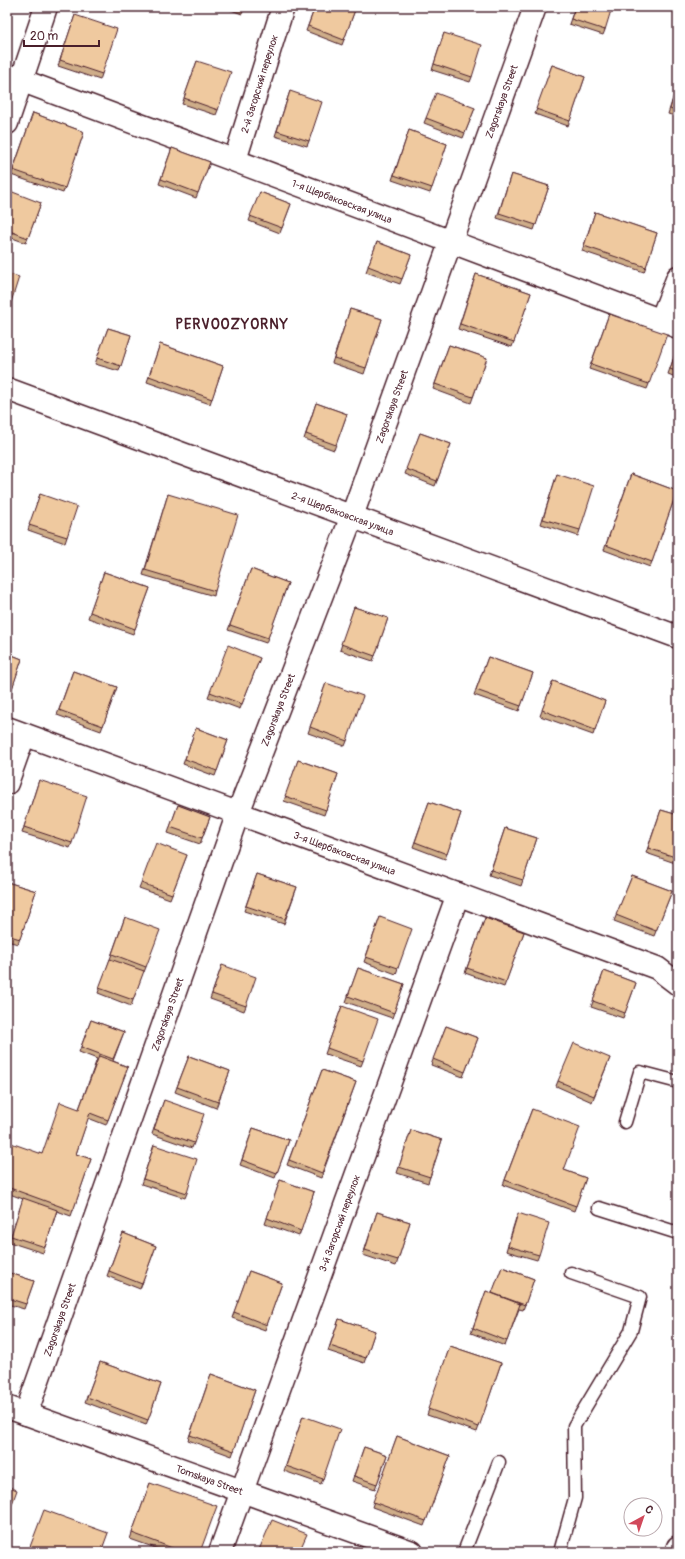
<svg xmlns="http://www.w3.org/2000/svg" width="685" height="1559" viewBox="0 0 685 1559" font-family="Pangolin,sans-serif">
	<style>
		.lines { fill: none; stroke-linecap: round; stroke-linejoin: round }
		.lane-casing { stroke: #4a1f2b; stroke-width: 15 }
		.street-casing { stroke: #4a1f2b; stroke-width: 25 }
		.secondary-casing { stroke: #4a1f2b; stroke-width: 25 }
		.lane { stroke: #fff; stroke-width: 12 }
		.street { stroke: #fff; stroke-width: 22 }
		.secondary { stroke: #fff; stroke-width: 22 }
		.wall { fill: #cead89; stroke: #4a1f2b }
		.building { fill: #efc99f; stroke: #4a1f2b }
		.labels { text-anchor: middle; stroke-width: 3.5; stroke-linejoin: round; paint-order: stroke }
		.street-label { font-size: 10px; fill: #4a1f2b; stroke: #fff }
		.district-label { font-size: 14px; font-weight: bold; letter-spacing: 1px; fill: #4a1f2b; stroke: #fff }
	</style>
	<rect width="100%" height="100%" fill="#fff"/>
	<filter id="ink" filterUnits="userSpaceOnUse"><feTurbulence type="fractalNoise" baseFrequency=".025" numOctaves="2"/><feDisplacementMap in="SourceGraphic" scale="8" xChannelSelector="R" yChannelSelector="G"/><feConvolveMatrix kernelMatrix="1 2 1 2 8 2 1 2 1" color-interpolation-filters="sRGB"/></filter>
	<g filter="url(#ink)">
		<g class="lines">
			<g class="lane-casing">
				<path id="lane" d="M625 1122 640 1072 678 1082
					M599 1208 678 1233
					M464 1552 499 1462
					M560 1552 575 1498 574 1426 631 1331 640 1297 571 1273"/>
			</g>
			<g class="street-casing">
				<g id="street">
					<path id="s1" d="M7 75 678 327"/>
					<path d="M7 123 46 7"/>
					<path id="s2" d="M235 160 283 7"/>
					<path d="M661 321 678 277"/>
					<path id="s3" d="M7 728 657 968 678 984"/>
					<path d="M7 783 24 735"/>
					<path id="s4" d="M7 1407 412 1552"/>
					<path id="s5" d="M26 1414 238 813 352 516 535 7"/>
					<path id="s6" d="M220 1552 458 894"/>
				</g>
			</g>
			<g class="secondary-casing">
				<g id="secondary">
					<path id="s7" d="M7 389 678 637"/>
					<path d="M676 1552 678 1547"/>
				</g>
			</g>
			<use href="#lane" class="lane"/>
			<use href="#street" class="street"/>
			<use href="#secondary" class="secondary"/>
		</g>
		<path class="wall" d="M223 7H245L242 14Z
			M315 7H356L342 45 306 31Z
			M575 7 605 30 603 35 569 24Z
			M75 15 102 74 100 80 58 66Z
			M444 33 472 77 470 82 432 70Z
			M197 61 218 110 216 115 182 104Z
			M552 65 585 77 568 126 535 114Z
			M678 82V117L668 114Z
			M290 91 309 141 307 146 275 136Z
			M475 108 463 138 424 123 426 118Z
			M33 113 84 132 63 193 11 175Z
			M409 130 447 144 430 193 392 180Z
			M172 148 210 162 196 198 159 184Z
			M511 174 549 186 534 230 497 218Z
			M260 192 291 204 280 233 249 221Z
			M7 199 41 203 26 243 7 236Z
			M595 212 657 233 644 272 582 251Z
			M377 242 411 255 400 284 366 272Z
			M476 274 531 293 512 347 458 329Z
			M350 309 382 319 364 374 332 363Z
			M609 314 649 384 647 389 589 369Z
			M108 328 131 335 119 371 95 364Z
			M160 344 223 366 210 404 147 382Z
			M449 345 487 358 471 403 433 389Z
			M678 346V378L668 374Z
			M316 403 347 414 334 450 304 439Z
			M420 433 451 444 435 486 405 474Z
			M557 474 580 530 578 536 541 524Z
			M631 474 677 491 650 567 604 550Z
			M40 494 67 537 65 543 28 530Z
			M168 494 215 591 214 596 143 575Z
			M251 569 288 583 266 643 228 630Z
			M104 572 150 588 133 634 88 618Z
			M354 607 388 618 373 661 340 650Z
			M7 653 22 659 8 700H7Z
			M488 657 533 673 519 711 474 695Z
			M260 658 240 709 208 697 210 692Z
			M73 671 117 687 101 731 57 715Z
			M553 681 605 701 593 735 540 716Z
			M326 683 347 741 345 746 308 733Z
			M196 728 228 740 215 776 183 764Z
			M298 760 338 774 324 815 284 801Z
			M39 780 72 843 70 848 22 833Z
			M429 802 461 813 445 859 413 847Z
			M178 805 210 817 200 844 168 833Z
			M661 810 678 815V864L646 853Z
			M505 828 537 838 521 886 489 875Z
			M187 855 170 899 139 888 141 883Z
			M257 874 297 887 284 924 244 911Z
			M632 876 672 891 654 936 614 921Z
			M7 882 36 891 18 944 7 941Z
			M125 917 146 967 144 972H143L131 1006 98 993Z
			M380 917 398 968 396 974 364 962Z
			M485 918 524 932 504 987 465 973Z
			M222 965 246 1006 244 1011 210 999Z
			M358 968 404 984 392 1018 346 1002Z
			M604 971 636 983 623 1018 591 1007Z
			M342 1006 363 1061 361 1066 325 1054Z
			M91 1020 124 1032 113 1061 128 1067 106 1125 88 1118 76 1154 91 1159 71 1216 57 1211 43 1253 9 1242 23 1199 7 1193V1155L42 1154 79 1109 97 1059 79 1052Z
			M446 1026 478 1038 463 1077 431 1065Z
			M189 1056 230 1071 216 1108 175 1092Z
			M610 1058 592 1102 556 1086 558 1081Z
			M322 1070 356 1082 321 1178 287 1165Z
			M164 1100 194 1143 192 1148 152 1134Z
			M532 1109 564 1170 586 1178 574 1211 503 1185Z
			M253 1128 289 1140 275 1178 240 1165Z
			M411 1130 442 1140 428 1183 397 1173Z
			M154 1145 187 1193 185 1198 141 1184Z
			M280 1180 314 1192 299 1236 265 1224Z
			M377 1212 410 1222 396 1266 363 1255Z
			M516 1218 539 1255 537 1260 506 1251Z
			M123 1233 156 1246 140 1289 107 1276Z
			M502 1267 534 1279 523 1310 519 1309 505 1346 471 1333 486 1291 492 1294Z
			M249 1271 282 1283 265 1330 232 1318Z
			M7 1272 34 1281 24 1309 7 1304Z
			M339 1319 375 1331 364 1363 328 1351Z
			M450 1346 501 1363 477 1432 427 1415Z
			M100 1362 161 1384 146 1425 85 1402Z
			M211 1374 255 1390 232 1456 188 1440Z
			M303 1416 323 1479 321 1484 284 1471Z
			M397 1436 450 1456 424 1526 372 1507Z
			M364 1447 387 1455 375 1489 352 1481Z
			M150 1483 200 1552H167L130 1539Z"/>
		<path class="building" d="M7 7H11L7 18Z
			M315 7H356L344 40 308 26Z
			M575 7H612L605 30 571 19Z
			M75 15 117 29 102 74 60 60Z
			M444 33 482 45 472 77 434 64Z
			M197 61 231 72 218 110 184 98Z
			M552 65 585 77 570 121 536 109Z
			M678 83V112L670 109Z
			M290 91 322 102 309 141 277 131Z
			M436 93 475 108 465 133 426 118Z
			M33 113 84 132 65 188 13 170Z
			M409 130 447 144 432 188 394 175Z
			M172 148 210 162 198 193 161 179Z
			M511 174 549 186 536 225 499 213Z
			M10 191 41 203 28 238 7 230V199Z
			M260 192 291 204 282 228 250 216Z
			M595 212 657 233 646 267 584 246Z
			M377 242 411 255 402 279 368 266Z
			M7 273 19 277 7 315Z
			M476 274 531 293 514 342 460 324Z
			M350 309 382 319 366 368 334 358Z
			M609 314 667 334 649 384 591 364Z
			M108 328 131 335 121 366 97 358Z
			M160 344 223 366 212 399 149 376Z
			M449 345 487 358 473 397 435 384Z
			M678 346V372L670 369Z
			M316 403 347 414 336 445 306 434Z
			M420 433 451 444 437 481 406 469Z
			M557 474 594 486 580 530 543 519Z
			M631 474 677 491 652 562 606 545Z
			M40 494 77 507 67 537 29 525Z
			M168 494 238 515 215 591 145 570Z
			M251 569 288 583 268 638 230 625Z
			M104 572 150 588 135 629 90 612Z
			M354 607 388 618 375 656 341 644Z
			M228 645 260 658 242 704 210 692Z
			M7 653 22 659 10 695 7 694Z
			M488 657 533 673 521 706 476 690Z
			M73 671 117 687 103 726 59 710Z
			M553 681 605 701 595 730 542 710Z
			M326 683 363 696 347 741 310 727Z
			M196 728 228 740 217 771 185 759Z
			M298 760 338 774 326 810 285 796Z
			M39 780 87 796 72 843 24 827Z
			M429 802 461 813 447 854 415 842Z
			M178 805 210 817 202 838 170 827Z
			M661 810 678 815V858L648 848Z
			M505 828 537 838 523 880 491 870Z
			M156 843 187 855 172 894 141 883Z
			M257 874 297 887 285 919 246 906Z
			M632 876 672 891 656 931 616 915Z
			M7 882 36 891 20 939 7 935Z
			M125 917 160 930 146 967 112 954Z
			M380 917 412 929 398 968 366 957Z
			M485 918 524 932 506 982 467 968Z
			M110 959 144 971 133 1000 99 988Z
			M222 965 256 977 246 1006 212 994Z
			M358 968 404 984 394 1013 348 996Z
			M604 971 636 983 625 1013 593 1001Z
			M342 1006 378 1019 363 1061 327 1048Z
			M91 1020 124 1032 113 1059 81 1047Z
			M446 1026 478 1038 465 1072 433 1059Z
			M574 1043 610 1058 594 1096 558 1081Z
			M99 1056 128 1067 108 1120 90 1113 76 1154 91 1159 73 1211 7 1187V1156L11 1143 42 1154 60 1102 79 1109Z
			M189 1056 230 1071 218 1102 177 1087Z
			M322 1070 356 1082 322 1173 289 1160Z
			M164 1100 204 1114 194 1143 154 1129Z
			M532 1109 580 1127 564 1170 586 1178 576 1206 505 1180Z
			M253 1128 289 1140 277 1173 242 1160Z
			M411 1130 442 1140 430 1177 399 1167Z
			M154 1145 197 1159 187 1193 143 1179Z
			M280 1180 314 1192 301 1231 267 1218Z
			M23 1198 57 1210 45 1247 11 1236Z
			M377 1212 410 1222 398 1260 365 1250Z
			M518 1213 549 1223 539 1255 508 1246Z
			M123 1233 156 1246 142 1284 109 1271Z
			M502 1267 534 1279 525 1305 492 1293Z
			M249 1271 282 1283 267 1325 234 1312Z
			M7 1272 34 1281 26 1304 7 1298Z
			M486 1291 520 1304 507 1341 473 1328Z
			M339 1319 375 1331 366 1358 330 1346Z
			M450 1346 501 1363 479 1427 428 1409Z
			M100 1362 161 1384 148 1420 87 1397Z
			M211 1374 255 1390 234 1451 190 1435Z
			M303 1416 340 1429 323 1479 286 1466Z
			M397 1436 450 1456 426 1521 373 1502Z
			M364 1447 387 1455 377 1484 354 1476Z
			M150 1483 217 1506 200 1552H183L132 1533Z
			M7 1486 17 1490 7 1518Z
			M44 1510 108 1533 101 1552H28Z
			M272 1520 307 1534 299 1552H258Z"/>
	</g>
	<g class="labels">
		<g class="street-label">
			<text dy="4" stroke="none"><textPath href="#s2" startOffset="80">2-й Загорский переулок</textPath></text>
			<text dy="4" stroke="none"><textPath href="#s5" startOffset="1396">Zagorskaya Street</textPath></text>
			<text dy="4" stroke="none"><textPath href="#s1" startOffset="358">1-я Щербаковская улица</textPath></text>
			<text dy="4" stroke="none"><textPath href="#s5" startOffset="1072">Zagorskaya Street</textPath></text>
			<text dy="4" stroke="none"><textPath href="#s7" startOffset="358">2-я Щербаковская улица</textPath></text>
			<text dy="4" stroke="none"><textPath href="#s5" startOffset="748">Zagorskaya Street</textPath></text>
			<text dy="4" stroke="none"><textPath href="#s3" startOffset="360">3-я Щербаковская улица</textPath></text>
			<text dy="4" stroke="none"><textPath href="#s5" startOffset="424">Zagorskaya Street</textPath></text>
			<text dy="4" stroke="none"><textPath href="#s6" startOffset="350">3-й Загорский переулок</textPath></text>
			<text dy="4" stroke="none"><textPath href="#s5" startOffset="100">Zagorskaya Street</textPath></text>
			<text dy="4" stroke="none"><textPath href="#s4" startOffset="215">Tomskaya Street</textPath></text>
		</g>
		<g class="district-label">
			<text x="232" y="329">PERVOOZYORNY</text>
		</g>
	</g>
	<rect width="685" height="1559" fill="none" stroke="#fff" stroke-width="24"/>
	<rect x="12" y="12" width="661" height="1535" fill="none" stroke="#4a1f2b" stroke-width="1.5" filter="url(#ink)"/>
	<g transform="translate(643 1517) rotate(40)"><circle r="19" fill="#ffffff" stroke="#b7a5aa"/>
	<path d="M0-3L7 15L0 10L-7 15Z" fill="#d1495b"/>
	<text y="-6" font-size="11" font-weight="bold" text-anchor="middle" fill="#4a1f2b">С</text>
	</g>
	<path d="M24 40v6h75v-6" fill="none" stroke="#4a1f2b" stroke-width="2"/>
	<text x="30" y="40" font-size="12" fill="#4a1f2b" stroke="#ffffff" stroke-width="3" paint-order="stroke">20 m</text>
</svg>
